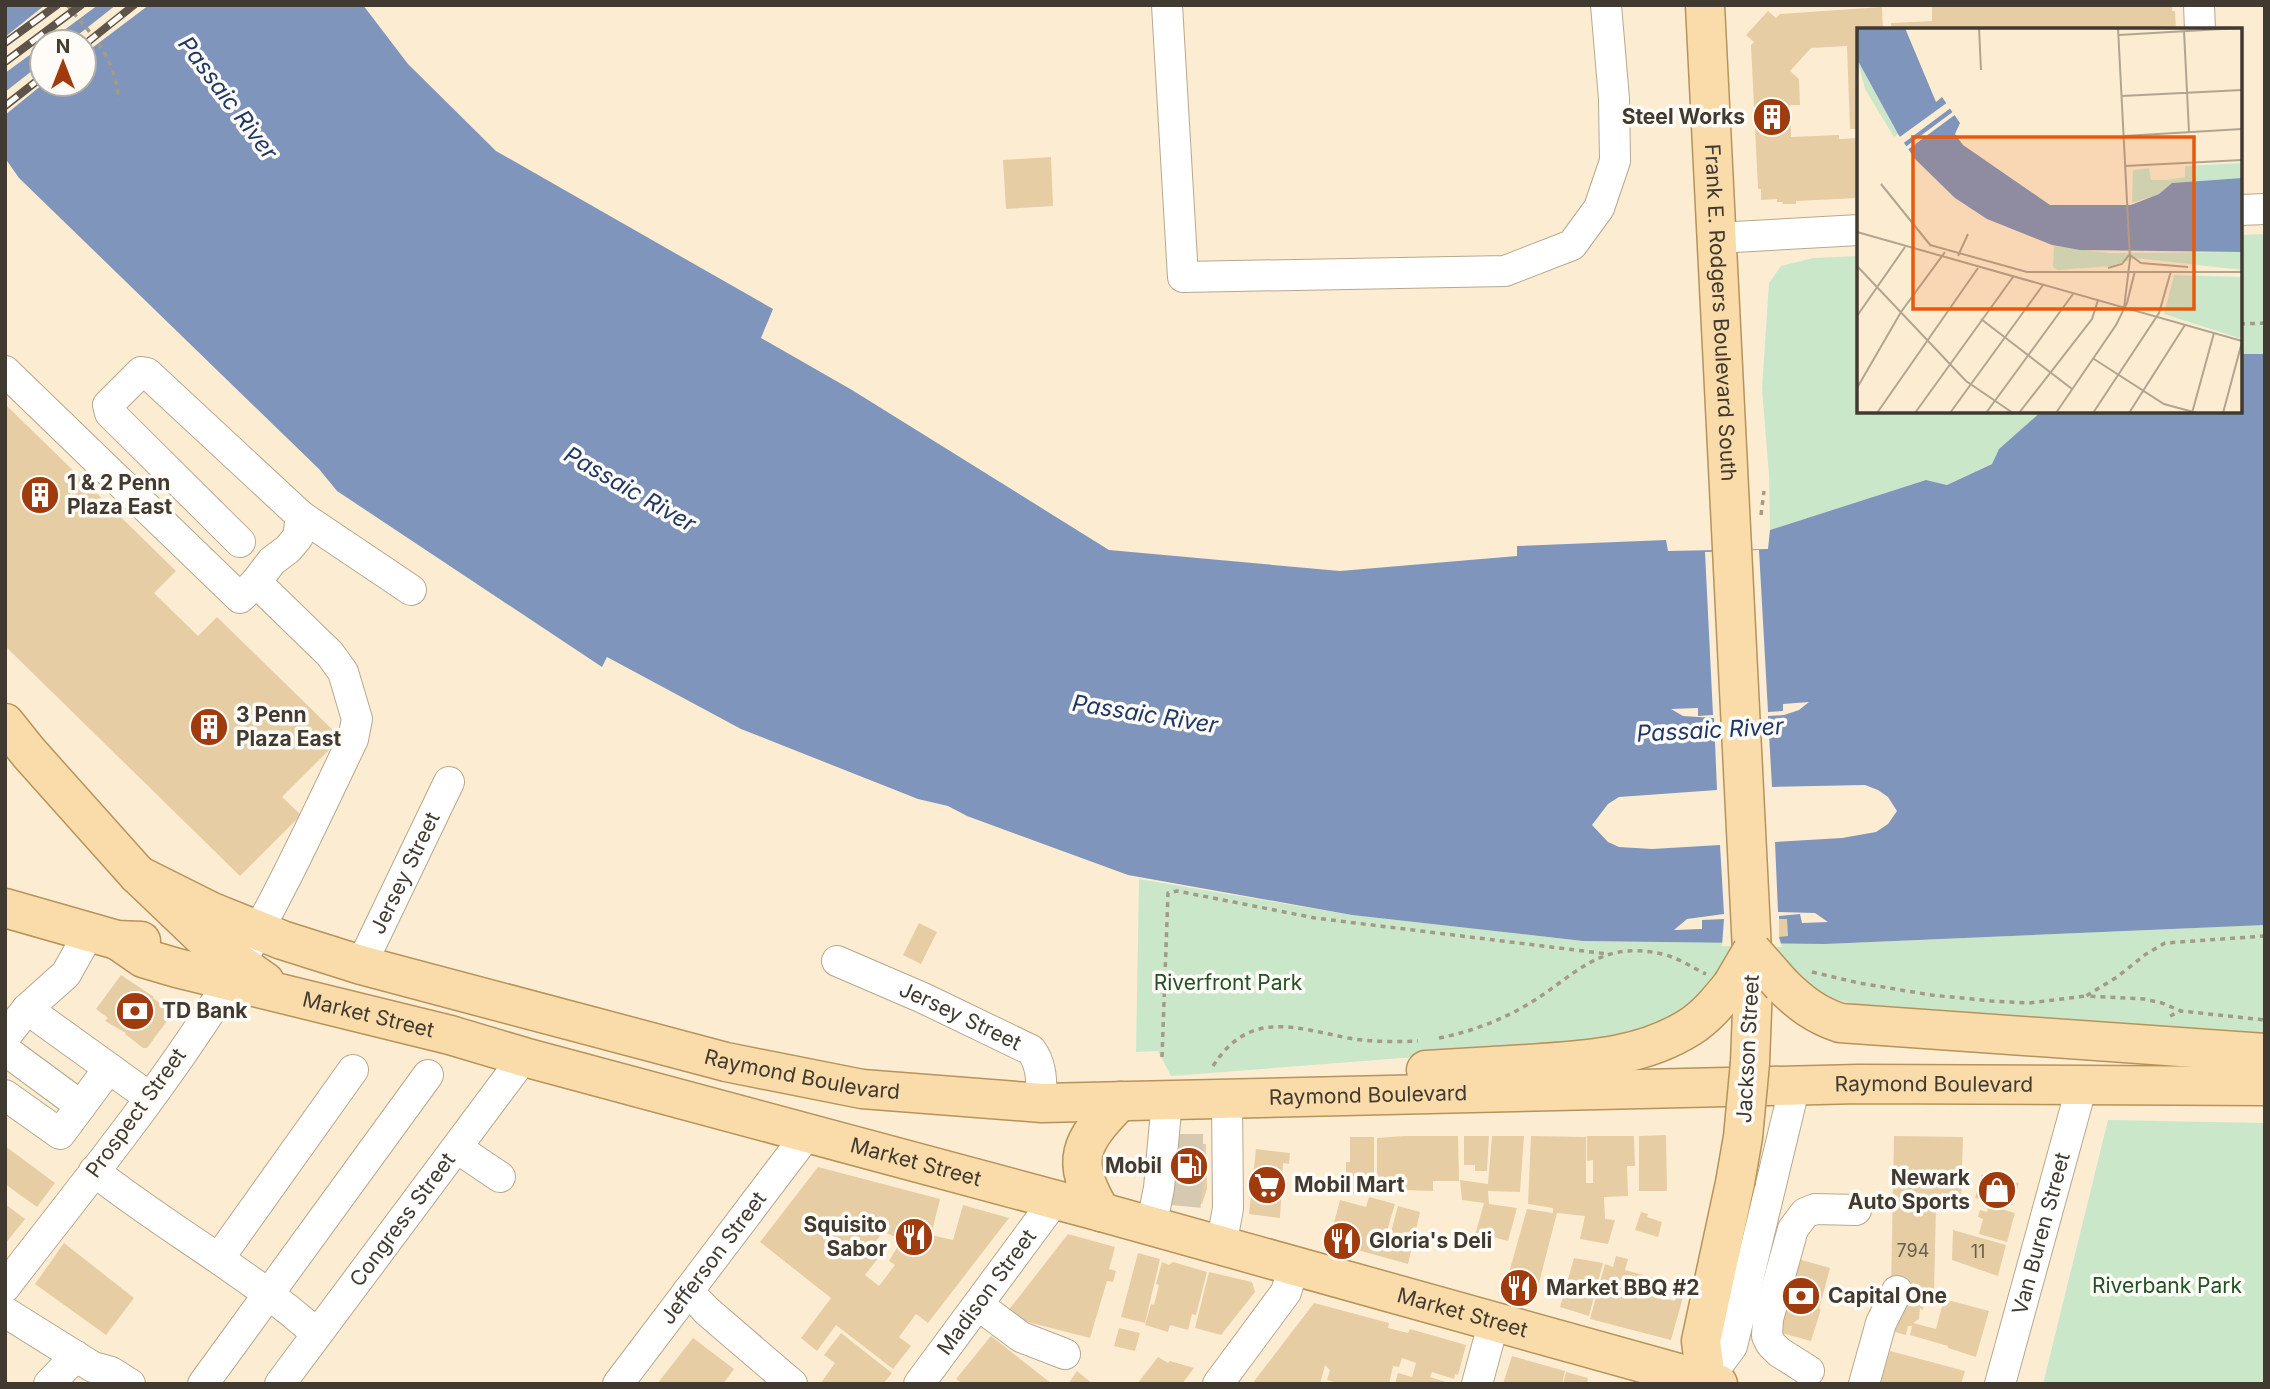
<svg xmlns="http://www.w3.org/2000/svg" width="2270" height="1389" viewBox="0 0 2270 1389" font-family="Inter,sans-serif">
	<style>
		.green { fill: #cae7ca }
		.water { fill: #7f95bb; fill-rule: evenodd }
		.pier { fill: #fcedd2 }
		.building { fill: #e6cda4; fill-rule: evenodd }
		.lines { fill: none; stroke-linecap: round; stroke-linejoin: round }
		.minor-tunnel { stroke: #d6c9b2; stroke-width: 30; stroke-dasharray: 30 15; stroke-linecap: butt }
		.minor-casing { stroke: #b6a88f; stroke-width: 32 }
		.major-casing { stroke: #b6935b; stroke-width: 41 }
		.path { stroke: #a59a87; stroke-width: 3.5; stroke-dasharray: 5 5; stroke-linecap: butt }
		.minor { stroke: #fff; stroke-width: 30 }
		.major { stroke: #fadbaa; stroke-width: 38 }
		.rail-casing { stroke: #5d5549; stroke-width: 8 }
		.rail { stroke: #fffbf6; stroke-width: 5; stroke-dasharray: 16; stroke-linecap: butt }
		.major-bridge-casing { stroke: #b6935b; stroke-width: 41; stroke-linecap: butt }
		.major-bridge { stroke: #fadbaa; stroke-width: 38 }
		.labels { text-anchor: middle; stroke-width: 7; stroke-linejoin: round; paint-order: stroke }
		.number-label { font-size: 18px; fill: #6a5f4d }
		.poi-label { font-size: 21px; font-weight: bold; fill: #403a30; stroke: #fffbf6; text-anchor: start }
		.street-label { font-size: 21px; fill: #403a30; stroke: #fffbf6 }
		.park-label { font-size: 21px; fill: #205225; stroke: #fffbf6 }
		.water-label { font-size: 23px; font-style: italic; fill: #1c3768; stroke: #fffbf6 }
		.inset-road { fill: none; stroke: #b1a591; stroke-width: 2 }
		.view { fill: #e8590c; fill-opacity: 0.15; stroke: #e8590c; stroke-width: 3.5 }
		.inset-edge { fill: none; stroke: #403a30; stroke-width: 3.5 }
	</style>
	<rect width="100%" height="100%" fill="#fcedd2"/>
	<path class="green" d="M2265 234V354H2240V235Z
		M1859 256V411H2042L1999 449 1993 463 1947 485 1926 480 1770 530 1769 475 1762 389 1769 283 1781 266 1813 258Z
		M1139 879 1352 915 1583 941 1825 944 2265 925V1042L1863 1006 1834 999 1804 982 1685 1010 1654 1029 1597 1043 1171 1076 1158 1051 1136 1052Z
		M2108 1120 2265 1123V1384H2043Z"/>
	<path class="water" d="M5 5H363L408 64 496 151 773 309 761 338 852 390 1109 550 1340 571 1517 556V546L1666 540 1668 551 1768 549 1770 530 1926 480 1947 485 1992 464 1999 449 2042 411H2240V354H2265V925L1825 944 1583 941 1352 915 1128 875 967 816 948 806 918 799 741 729 607 657 602 667 337 491 319 469 19 178 5 158ZM42 42H84V84H42Z"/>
	<path class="pier" d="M45 5H98L48 42H42V46L5 73V37Z
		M116 5H149L84 54V42H69Z
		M42 63 43 84 5 115V92Z
		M1759 550 1768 712 1783 711V704L1809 702 1799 710 1784 715 1768 716 1772 787 1865 785 1878 790 1888 797 1897 811 1888 824 1876 832 1842 838 1775 842 1778 912 1815 913 1828 922 1802 923 1800 914 1779 916V937L1782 947 1722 946 1724 919 1702 920V929L1674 930 1687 919 1724 914 1720 845 1652 849 1619 847 1608 842 1592 825 1608 804 1619 797 1717 790 1714 718 1683 716 1671 709 1698 708V716L1713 715 1705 552Z"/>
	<path class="building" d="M2172 5V11H2175L2176 30H1891V23L1932 21V6Z
		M1882 7 1883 30H1859V129H1850L1847 46 1811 48 1790 71 1799 79 1800 105H1790L1791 137 1839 135V139L1859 138V198L1796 201V204H1783L1782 202H1777V199L1761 200V189H1758L1751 45 1754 42 1746 35 1768 11 1776 18 1780 14Z
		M1051 157 1053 206 1006 209 1003 160Z
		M5 404 176 571 154 593 198 636 217 617 341 738 282 797 301 815 240 876 5 646Z
		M1779 919H1787L1788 936 1779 937Z
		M919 923 937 932 921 964 903 955Z
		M121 975 154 997 153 998 173 1013 147 1048H143L125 1034 126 1033 105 1021 108 1018 96 1009Z
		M1666 1135 1667 1191H1639V1136Z
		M1404 1136H1458L1459 1181H1433V1191L1403 1190V1193L1377 1189V1138Z
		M1464 1136H1489L1487 1171H1475V1165H1464Z
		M1492 1136H1524L1520 1192 1488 1191 1489 1204 1517 1208 1508 1241 1493 1237 1491 1244 1474 1239 1484 1203 1462 1200 1460 1180 1488 1184Z
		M1531 1136 1586 1137V1183H1593V1160L1587 1161V1136H1634L1635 1166H1627L1628 1196 1604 1197 1605 1219 1615 1220 1608 1244 1580 1239 1585 1216 1557 1213 1534 1302 1503 1294 1527 1209 1553 1213V1208L1528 1204Z
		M1894 1136 1963 1137 1961 1200 1954 1205 1936 1204 1934 1292H1929L1928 1299 1922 1310 1920 1308 1919 1319 1913 1323 1936 1329 1944 1299 1989 1311 1976 1357 1948 1348V1346L1910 1335 1912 1326H1908L1906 1335 1895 1332 1903 1305 1891 1290Z
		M1350 1137H1374V1175H1366V1181H1361V1193H1346V1162H1350Z
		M1172 1144H1206L1207 1189 1202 1204 1173 1196Z
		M5 1146 55 1183 37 1207 5 1184Z
		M1256 1149 1290 1153 1289 1164 1283 1163 1280 1218 1249 1214Z
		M818 1167 940 1199 931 1235 953 1240 963 1205 1009 1218 928 1323 916 1314 899 1337 911 1346 893 1369 836 1325 817 1351 801 1338 831 1298 760 1242ZM883 1232 902 1239 889 1261 895 1265 879 1286 865 1275 879 1257 870 1249Z
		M1982 1175 2019 1183 2012 1205 1975 1198Z
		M1369 1197 1395 1204 1386 1234 1391 1232 1398 1206 1420 1212 1408 1264 1329 1242 1340 1200 1366 1207Z
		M5 1204 25 1219 5 1244Z
		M1988 1208 1997 1210 1998 1208 2015 1213 2007 1242 1979 1234 1983 1219 1978 1217 1980 1210 1987 1212Z
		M1641 1212 1648 1214 1647 1217 1662 1222 1658 1237 1635 1230Z
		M1953 1230 2006 1245 1998 1276 1952 1260Z
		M1068 1234 1115 1247 1109 1269 1116 1271 1113 1282 1107 1281 1090 1338 1004 1316Z
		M64 1243 134 1298 106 1335 35 1284Z
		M1138 1253 1160 1259 1145 1323 1121 1317Z
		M1616 1256 1628 1259 1625 1270 1658 1279 1659 1276 1665 1277 1664 1284 1671 1286 1667 1299 1675 1301 1677 1295 1683 1297 1671 1340 1590 1319 1605 1264 1613 1267Z
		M1574 1258 1603 1263 1589 1316 1560 1307Z
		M1798 1259 1830 1268 1819 1309H1821L1811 1341 1778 1332Z
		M1162 1262 1169 1265 1173 1262 1207 1272 1196 1315 1192 1314 1188 1330 1170 1325 1168 1332 1145 1325 1151 1304 1154 1305 1159 1285 1156 1284Z
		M1209 1272 1252 1282 1255 1292 1221 1335 1195 1328Z
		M1314 1303 1389 1323 1388 1328 1408 1333 1410 1329 1466 1345 1458 1375 1455 1374 1454 1379 1432 1372 1430 1377 1452 1384H1395L1398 1373 1412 1377 1416 1363 1402 1358 1399 1367 1393 1366 1389 1384H1341L1327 1380 1330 1370 1325 1365 1320 1384H1252Z
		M1119 1328 1140 1333 1135 1351 1114 1346Z
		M841 1333 892 1373 883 1384H820L835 1363 824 1355Z
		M991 1336 1052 1384H963L956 1379Z
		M693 1338 734 1369 723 1384H657Z
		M1890 1351 1965 1371 1961 1384H1880Z
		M1512 1356 1565 1371 1562 1384H1503Z
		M1158 1357 1168 1363 1170 1361 1194 1368 1182 1384H1137Z
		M1077 1371 1093 1384H1068Z
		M1566 1372 1588 1378 1587 1384H1563Z"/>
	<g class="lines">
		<path class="minor-tunnel" d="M1173 1149H1206
			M1172 1169 1206 1171
			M1172 1190 1205 1193"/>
		<g class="minor-casing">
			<g id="minor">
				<path d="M1167 5 1183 277 1505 271 1572 245 1599 208 1615 161 1614 99 1606 5"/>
				<path d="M2199 5 2200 30"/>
				<path d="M2240 210 2265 209"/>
				<path d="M1716 238 1859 230"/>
				<path d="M5 371 240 598 256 582 330 654 343 672 357 719 353 739C312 825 272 912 222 993 157 1096 79 1191 5 1287"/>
				<path d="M240 542 110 413 108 405 141 372 147 373 301 516 411 590"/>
				<path d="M256 582 272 561 288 549 298 537 301 516"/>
				<path id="s1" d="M837 961 923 998 1031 1050C1043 1066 1041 1084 1042 1103"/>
				<path id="s2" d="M361 965 449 782"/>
				<path d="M27 1009 149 1097"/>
				<path d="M5 1037 27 1009 66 974 89 933"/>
				<path d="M5 1050 81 1106"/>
				<path d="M5 1095 60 1134 109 1068"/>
				<path d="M457 1148 500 1177"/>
				<path d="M94 1171C166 1228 248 1272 317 1334"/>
				<path d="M1151 1228 1159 1188 1167 1100"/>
				<path d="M1221 1247 1228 1208 1227 1100"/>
				<path d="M219 1258 353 1070"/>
				<path d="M688 1291 707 1311 792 1384"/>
				<path d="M978 1305 1021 1337 1065 1354"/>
				<path d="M5 1312 93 1367 111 1372 130 1384"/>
				<path d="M1809 1371 1779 1352 1771 1344 1767 1336 1768 1319 1793 1229 1805 1213 1815 1209 1856 1210"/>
				<path d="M49 1384 76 1356"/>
				<path d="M203 1384 428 1075"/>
				<path id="s3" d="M280 1384 524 1057"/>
				<path id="s4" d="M618 1384 808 1133"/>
				<path id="s5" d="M919 1384 1055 1200"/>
				<path d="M1218 1384 1286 1292 1294 1266"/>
				<path d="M1477 1384 1494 1321"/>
				<path d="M1704 1384 1732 1346 1795 1085"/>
				<path d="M1864 1384 1881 1323 1897 1291"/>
				<path id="s6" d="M2000 1384 2082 1085"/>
			</g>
		</g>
		<g class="major-casing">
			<g id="major">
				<path id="s7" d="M1705 5 1752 951"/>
				<path d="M5 723 29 753 138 875 205 939 265 982"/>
				<path id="s8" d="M138 875 212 912 282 940 361 965 726 1062 862 1089 1042 1103 1859 1084 2265 1086"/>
				<path d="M5 908 117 940 141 941"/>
				<path id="s9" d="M117 940 143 958 177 968 450 1035 524 1057 1101 1212 1718 1384"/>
				<path d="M1782 985C1800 1003 1816 1015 1840 1023L2265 1053"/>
				<path d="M1750 1063 1753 985"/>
				<path d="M1426 1070C1460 1068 1494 1066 1528 1064 1585 1060 1641 1058 1690 1027 1707 1016 1719 1001 1732 985"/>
				<path d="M1101 1212C1069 1160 1080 1142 1120 1101"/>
				<path d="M1706 1380 1701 1341 1735 1183"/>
			</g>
		</g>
		<path class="path" d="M67 5C95 39 114 55 119 100
			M2240 324 2265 323
			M1761 515 1764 491
			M2265 936 2165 943 2146 954 2117 977 2086 996 2144 999 2162 1003 2181 1011 2265 1020
			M1812 972 1859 983 1931 995 1991 1001 2029 1003 2086 996
			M2170 1016 2181 1011
			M1439 1038C1470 1032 1499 1021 1525 1006 1574 978 1597 939 1662 954 1679 958 1691 967 1706 974
			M1162 1057 1168 893 1177 891 1315 918 1608 954
			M1213 1066C1249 1010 1293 1027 1348 1038 1371 1042 1395 1042 1418 1041"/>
		<use href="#minor" class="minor"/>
		<use href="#major" class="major"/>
		<g class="rail-casing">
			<path id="rail" d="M5 43 57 5
				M84 45 134 5
				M5 62 81 5
				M5 106 42 77"/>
		</g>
		<use href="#rail" class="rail"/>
		<g class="major-bridge-casing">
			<path id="major-bridge" d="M1752 951 1782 985
				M1732 985 1752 951
				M1735 1183 1743 1137 1750 1063"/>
		</g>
		<use href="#major-bridge" class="major-bridge"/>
	</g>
	<defs>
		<g id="building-disc" transform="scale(2.0125)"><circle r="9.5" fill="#a03b0d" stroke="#fffbf6"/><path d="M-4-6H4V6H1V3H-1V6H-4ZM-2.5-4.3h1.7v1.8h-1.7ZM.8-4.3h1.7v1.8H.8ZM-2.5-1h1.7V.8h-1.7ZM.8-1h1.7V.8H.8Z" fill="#fff"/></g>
		<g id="bank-disc" transform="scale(2.0125)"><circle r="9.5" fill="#a03b0d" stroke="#fffbf6"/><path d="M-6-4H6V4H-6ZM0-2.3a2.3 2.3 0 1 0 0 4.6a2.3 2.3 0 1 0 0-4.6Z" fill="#fff"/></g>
		<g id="fuel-disc" transform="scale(2.0125)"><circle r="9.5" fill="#a03b0d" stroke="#fffbf6"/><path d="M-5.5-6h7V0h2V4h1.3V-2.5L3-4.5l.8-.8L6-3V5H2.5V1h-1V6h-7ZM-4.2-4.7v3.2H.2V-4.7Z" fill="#fff"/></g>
		<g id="supermarket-disc" transform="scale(2.0125)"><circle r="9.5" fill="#a03b0d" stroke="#fffbf6"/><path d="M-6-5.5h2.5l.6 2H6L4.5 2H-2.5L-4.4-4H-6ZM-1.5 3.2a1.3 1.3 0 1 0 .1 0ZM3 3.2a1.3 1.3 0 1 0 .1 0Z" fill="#fff"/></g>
		<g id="shop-disc" transform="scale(2.0125)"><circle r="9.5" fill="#a03b0d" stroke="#fffbf6"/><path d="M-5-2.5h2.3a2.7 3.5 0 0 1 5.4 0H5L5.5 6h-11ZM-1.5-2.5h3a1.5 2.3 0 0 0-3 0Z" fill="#fff"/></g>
		<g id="restaurant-disc" transform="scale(2.0125)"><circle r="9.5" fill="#a03b0d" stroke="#fffbf6"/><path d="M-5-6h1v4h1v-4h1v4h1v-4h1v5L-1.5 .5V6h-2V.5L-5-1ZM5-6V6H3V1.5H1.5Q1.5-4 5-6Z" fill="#fff"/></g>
	</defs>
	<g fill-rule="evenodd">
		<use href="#building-disc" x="1772" y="117"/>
		<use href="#building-disc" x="40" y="495"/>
		<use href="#building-disc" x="209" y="727"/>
		<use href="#bank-disc" x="135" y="1011"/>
		<use href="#fuel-disc" x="1189" y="1166"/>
		<use href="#supermarket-disc" x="1267" y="1185"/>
		<use href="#shop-disc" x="1997" y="1190"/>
		<use href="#restaurant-disc" x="914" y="1237"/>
		<use href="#restaurant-disc" x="1342" y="1241"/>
		<use href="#restaurant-disc" x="1519" y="1288"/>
		<use href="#bank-disc" x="1801" y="1296"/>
	</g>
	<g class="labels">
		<g class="number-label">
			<text x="1913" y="1257">794</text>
			<text x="1978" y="1258">11</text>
		</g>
		<g class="poi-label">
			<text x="1745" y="124" text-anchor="end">Steel Works</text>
			<text x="67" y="490">1 &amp; 2 Penn<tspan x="67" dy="24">Plaza East</tspan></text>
			<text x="236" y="722">3 Penn<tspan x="236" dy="24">Plaza East</tspan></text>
			<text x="162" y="1018">TD Bank</text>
			<text x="1162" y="1173" text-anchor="end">Mobil</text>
			<text x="1970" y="1185" text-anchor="end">Newark<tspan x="1970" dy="24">Auto Sports</tspan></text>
			<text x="1294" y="1192">Mobil Mart</text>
			<text x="887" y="1232" text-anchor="end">Squisito<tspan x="887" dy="24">Sabor</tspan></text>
			<text x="1369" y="1248">Gloria's Deli</text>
			<text x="1546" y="1295">Market BBQ #2</text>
			<text x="1828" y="1303">Capital One</text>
		</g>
		<g class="street-label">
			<text dy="7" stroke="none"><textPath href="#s7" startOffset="308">Frank E. Rodgers Boulevard South</textPath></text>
			<text dy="7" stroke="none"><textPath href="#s2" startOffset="102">Jersey Street</textPath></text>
			<text dy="7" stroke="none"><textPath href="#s9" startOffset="264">Market Street</textPath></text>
			<text dy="7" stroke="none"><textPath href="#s1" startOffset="135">Jersey Street</textPath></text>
			<text transform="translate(1748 1049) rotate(-87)" y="7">Jackson Street</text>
			<text dy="7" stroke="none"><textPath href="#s8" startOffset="696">Raymond Boulevard</textPath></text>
			<text dy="7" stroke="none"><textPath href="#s8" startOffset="1830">Raymond Boulevard</textPath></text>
			<text dy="7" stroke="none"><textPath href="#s8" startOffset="1264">Raymond Boulevard</textPath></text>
			<text transform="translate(136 1113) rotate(-54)" y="7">Prospect Street</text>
			<text dy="7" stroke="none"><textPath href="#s9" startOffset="831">Market Street</textPath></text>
			<text dy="7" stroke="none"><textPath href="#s3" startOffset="205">Congress Street</textPath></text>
			<text dy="7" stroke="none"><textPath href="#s6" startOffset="156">Van Buren Street</textPath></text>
			<text dy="7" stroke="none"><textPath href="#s4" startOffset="158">Jefferson Street</textPath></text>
			<text dy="7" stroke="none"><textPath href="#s5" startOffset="114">Madison Street</textPath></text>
			<text dy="7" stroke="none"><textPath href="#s9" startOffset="1398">Market Street</textPath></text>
		</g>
		<g class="park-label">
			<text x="1228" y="990">Riverfront Park</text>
			<text x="2167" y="1293">Riverbank Park</text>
		</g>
		<g class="water-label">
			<text transform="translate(228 98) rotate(53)" y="8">Passaic River</text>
			<text transform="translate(630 489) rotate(30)" y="8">Passaic River</text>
			<text transform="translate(1145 714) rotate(9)" y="8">Passaic River</text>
			<text transform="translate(1710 730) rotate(-3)" y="8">Passaic River</text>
		</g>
	</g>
	<g transform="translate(1857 28)">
		<rect width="385" height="385" fill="#fcedd2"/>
		<path d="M0 31 41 106 37 109 8 61ZM385 135V150L315 155 302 166 275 175 276 142 292 140 294 152H310L328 149V138ZM197 218 252 225 385 224V242L279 230 254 238 201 242 196 239ZM317 247 385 249V311L307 286Z" fill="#cae7ca"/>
		<path d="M0 0H48L79 74 85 69 103 95 98 106 106 117 193 177H274L302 166 315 155 385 150V224L223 222 195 217 130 191 98 170 58 131 41 106 0 31Z" fill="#7f95bb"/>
		<path d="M91 74 95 79 44 117 40 111ZM97 83 99 86 49 123 47 120Z" fill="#fcedd2"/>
		<path class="inset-road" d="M122 0 124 42M261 0 273 231 267 280M327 3 332 104M262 7 382 0M265 68 385 62M267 108 385 101M268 138 385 132M24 156 74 218M0 204 385 313M73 217 170 244H385M273 227 284 235 331 239M101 228 111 206M0 238 109 353 156 385M251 240 265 236 272 227M0 288 48 219M124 291 215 361M237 331 307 376 340 385M0 360 44 284 88 224M20 385 121 240M58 385 156 249M93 385 186 257M129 385 216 266M162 385 235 291 241 272M199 385 259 297 270 275 278 243M236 385 302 285 314 243M272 385 328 297M335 385 357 305M366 385 385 314"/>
		<path class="view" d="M56 109H337V281H56Z"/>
		<rect width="385" height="385" class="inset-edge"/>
	</g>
	<rect width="2270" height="1389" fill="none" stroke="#403a30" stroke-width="14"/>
	<g transform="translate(63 63)"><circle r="33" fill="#fffbf6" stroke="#b3aea7" stroke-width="2"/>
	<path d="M0-5L12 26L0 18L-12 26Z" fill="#a03b0d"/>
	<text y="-10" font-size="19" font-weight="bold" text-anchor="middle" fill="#403a30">N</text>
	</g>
</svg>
